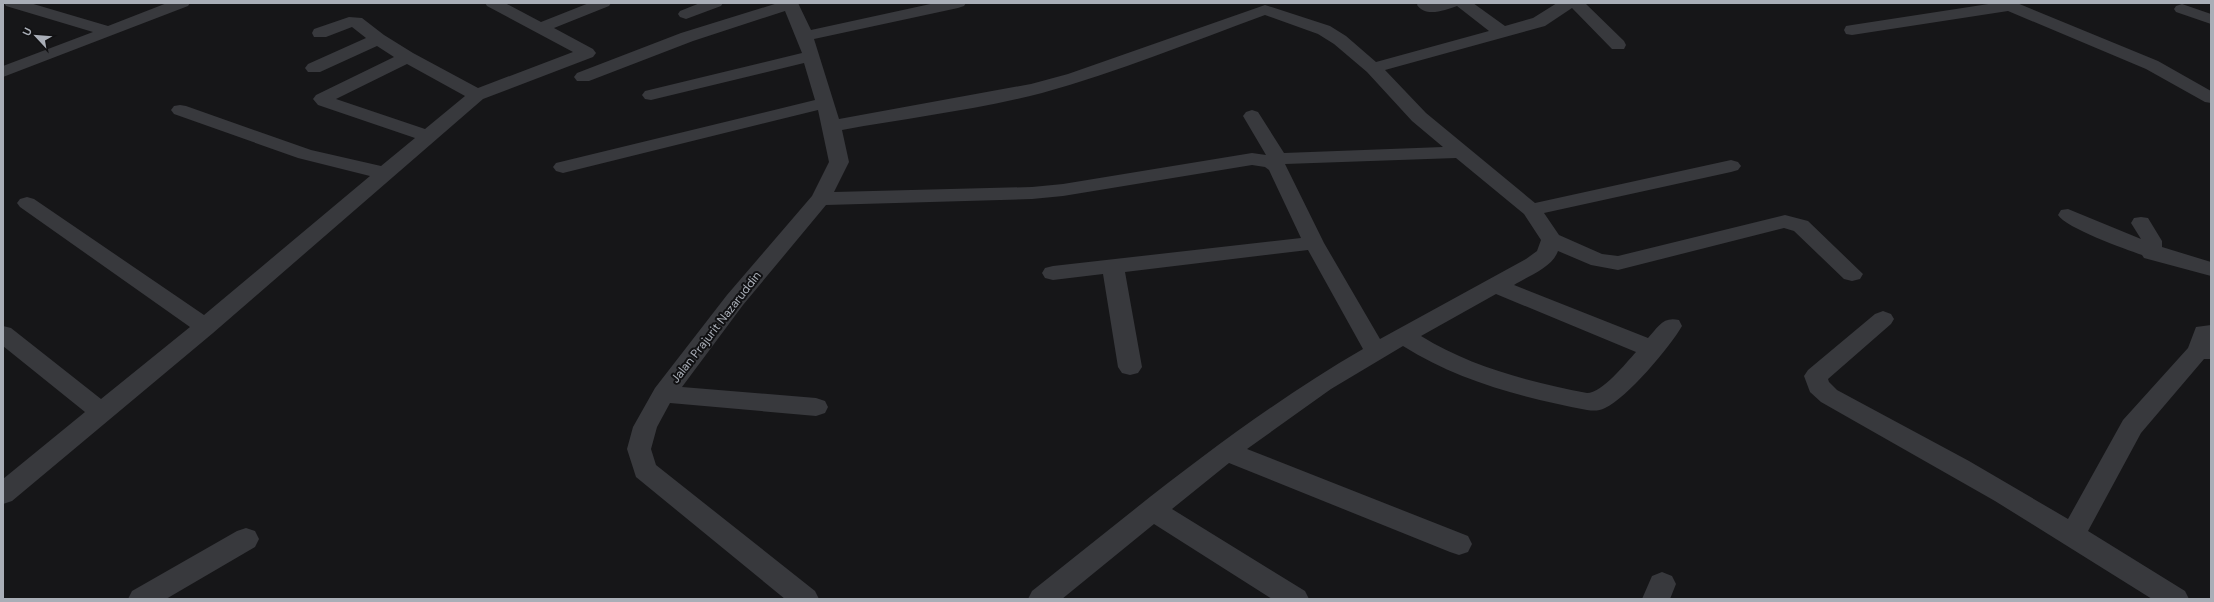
<svg xmlns="http://www.w3.org/2000/svg" width="2214" height="602" viewBox="0 0 2214 602" font-family="'DM Sans',sans-serif">
	<style>
		.lines { fill: none; stroke-linecap: round; stroke-linejoin: round }
		.minor { fill: #38393d; fill-rule: evenodd }
		.labels { text-anchor: middle; stroke-width: 4; stroke-linejoin: round; paint-order: stroke }
		.street-label { font-size: 12px; fill: #a9aeb7; stroke: #111113 }
	</style>
	<rect width="100%" height="100%" fill="#161618"/>
	<g class="lines">
		<path class="minor" d="M4 3H30L108 26 167 3H190L188 6 3 77V66L93 32 6 6Z
			M485 3H505L541 22 589 3H611L609 6 554 28 593 49 596 53 593 57 483 99 213 333 12 501 3 504V479L85 412 3 346V326L11 328 101 399 190 327 20 207 17 203 20 199 27 197 34 199 204 315 370 176 298 158 174 114 171 110 174 106 180 105 186 106 311 150 381 166 415 138 318 105 313 99 316 95 394 57 377 46 320 72H308L305 68 308 64 366 38 352 27 326 37H314L312 33 314 29 349 17 362 18 384 35 413 53 478 88 573 52 487 6ZM407 64 465 96 425 129 336 99Z
			M700 3H723L721 6 686 19 680 17 678 14 680 11Z
			M778 3H798L811 30 935 3H966L964 6 958 8 814 39 839 119 1031 84 1068 74 1265 5 1330 26 1346 36 1376 62 1489 31 1457 6C1445 10 1426 18 1417 5L1418 3H1473L1505 26 1533 18 1557 3H1585L1624 41 1626 45 1624 49H1612L1572 8 1545 26 1385 70 1426 113 1535 203 1731 160 1738 162 1741 166 1738 170 1731 172 1544 213 1559 235 1602 254 1618 256 1785 215 1808 221 1863 274 1860 279 1852 281 1844 279 1794 231 1784 228 1618 270 1591 265 1558 251C1552 268 1528 276 1514 285L1648 338C1658 327 1663 316 1679 320L1682 326C1670 347 1627 398 1605 408 1599 411 1594 411 1587 410 1524 398 1458 381 1403 346L1331 389 1247 449 1468 536 1472 544 1468 552 1459 555 1450 552 1229 463 1172 509 1305 591 1309 599H1272L1154 524 1062 599H1028L1032 591C1139 506 1244 418 1363 349L1308 250 1125 272 1142 367 1138 373 1130 375 1122 373 1118 367 1103 274 1053 280 1045 278 1042 273 1045 268 1053 266 1301 238 1269 170 1265 167 1252 165 1063 196 1032 199 826 205 743 305 682 387 816 398 825 401 828 407 825 413 816 416 670 403 657 427 651 449 656 465 815 591 819 599H785L636 477 627 449 633 427 655 388 727 295 812 196 829 162 818 110 563 173 556 171 553 167 556 163 815 100 804 63 651 100 645 99 642 95 645 91 802 53 785 11 693 41 589 81H577L574 77 577 73 681 33ZM1265 15 1318 34 1334 44 1367 72 1412 121 1443 147 1284 153 1258 112 1252 110 1246 112 1243 116 1266 155 1252 153 1063 184 1032 187 834 192 849 162 842 130C908 118 977 110 1042 93 1118 72 1191 42 1265 15ZM1456 158 1524 214 1541 240 1537 251 1526 259 1380 339 1324 243 1285 164ZM1496 294 1636 352C1626 363 1602 393 1587 393 1530 382 1471 367 1421 336Z
			M1995 3H2017L2158 61 2211 91V103L2205 102 2146 69 2008 11 1852 35 1846 34 1844 30 1846 26 1852 25Z
			M2182 4 2211 14V24L2176 12 2174 9 2176 6Z
			M2068 209 2141 239 2131 223 2134 218 2141 217 2148 218 2162 241V247L2211 262V276L2144 258 2142 255C2125 249 2066 228 2058 215L2061 210Z
			M1883 311 1891 314 1894 319 1891 324 1828 379 1829 382 1837 390 1969 461 2068 519 2123 420 2188 348 2196 327 2211 325V359H2204L2141 433 2088 531 2185 591 2189 599H2152L1995 501 1821 402 1810 392 1804 376 1808 370 1875 314Z
			M246 528 255 531 259 539 255 547 166 599H128L132 591 237 531Z
			M1662 572 1672 576 1676 584 1670 599H1642L1652 576Z"/>
	</g>
	<g class="labels">
		<g class="street-label">
			<text transform="translate(716 327) rotate(-52)" y="4">Jalan Prajurit Nazaruddin</text>
		</g>
	</g>
	<rect width="2214" height="602" fill="none" stroke="#a9aeb7" stroke-width="8"/>
	<g transform="translate(36 36) rotate(296)" stroke="#111113" stroke-width="3" paint-order="stroke">
	<path d="M0-3L7 15L0 10L-7 15Z" fill="#a9aeb7"/>
	<text y="-6" font-size="11" font-weight="bold" text-anchor="middle" fill="#a9aeb7">U</text>
	</g>
</svg>
